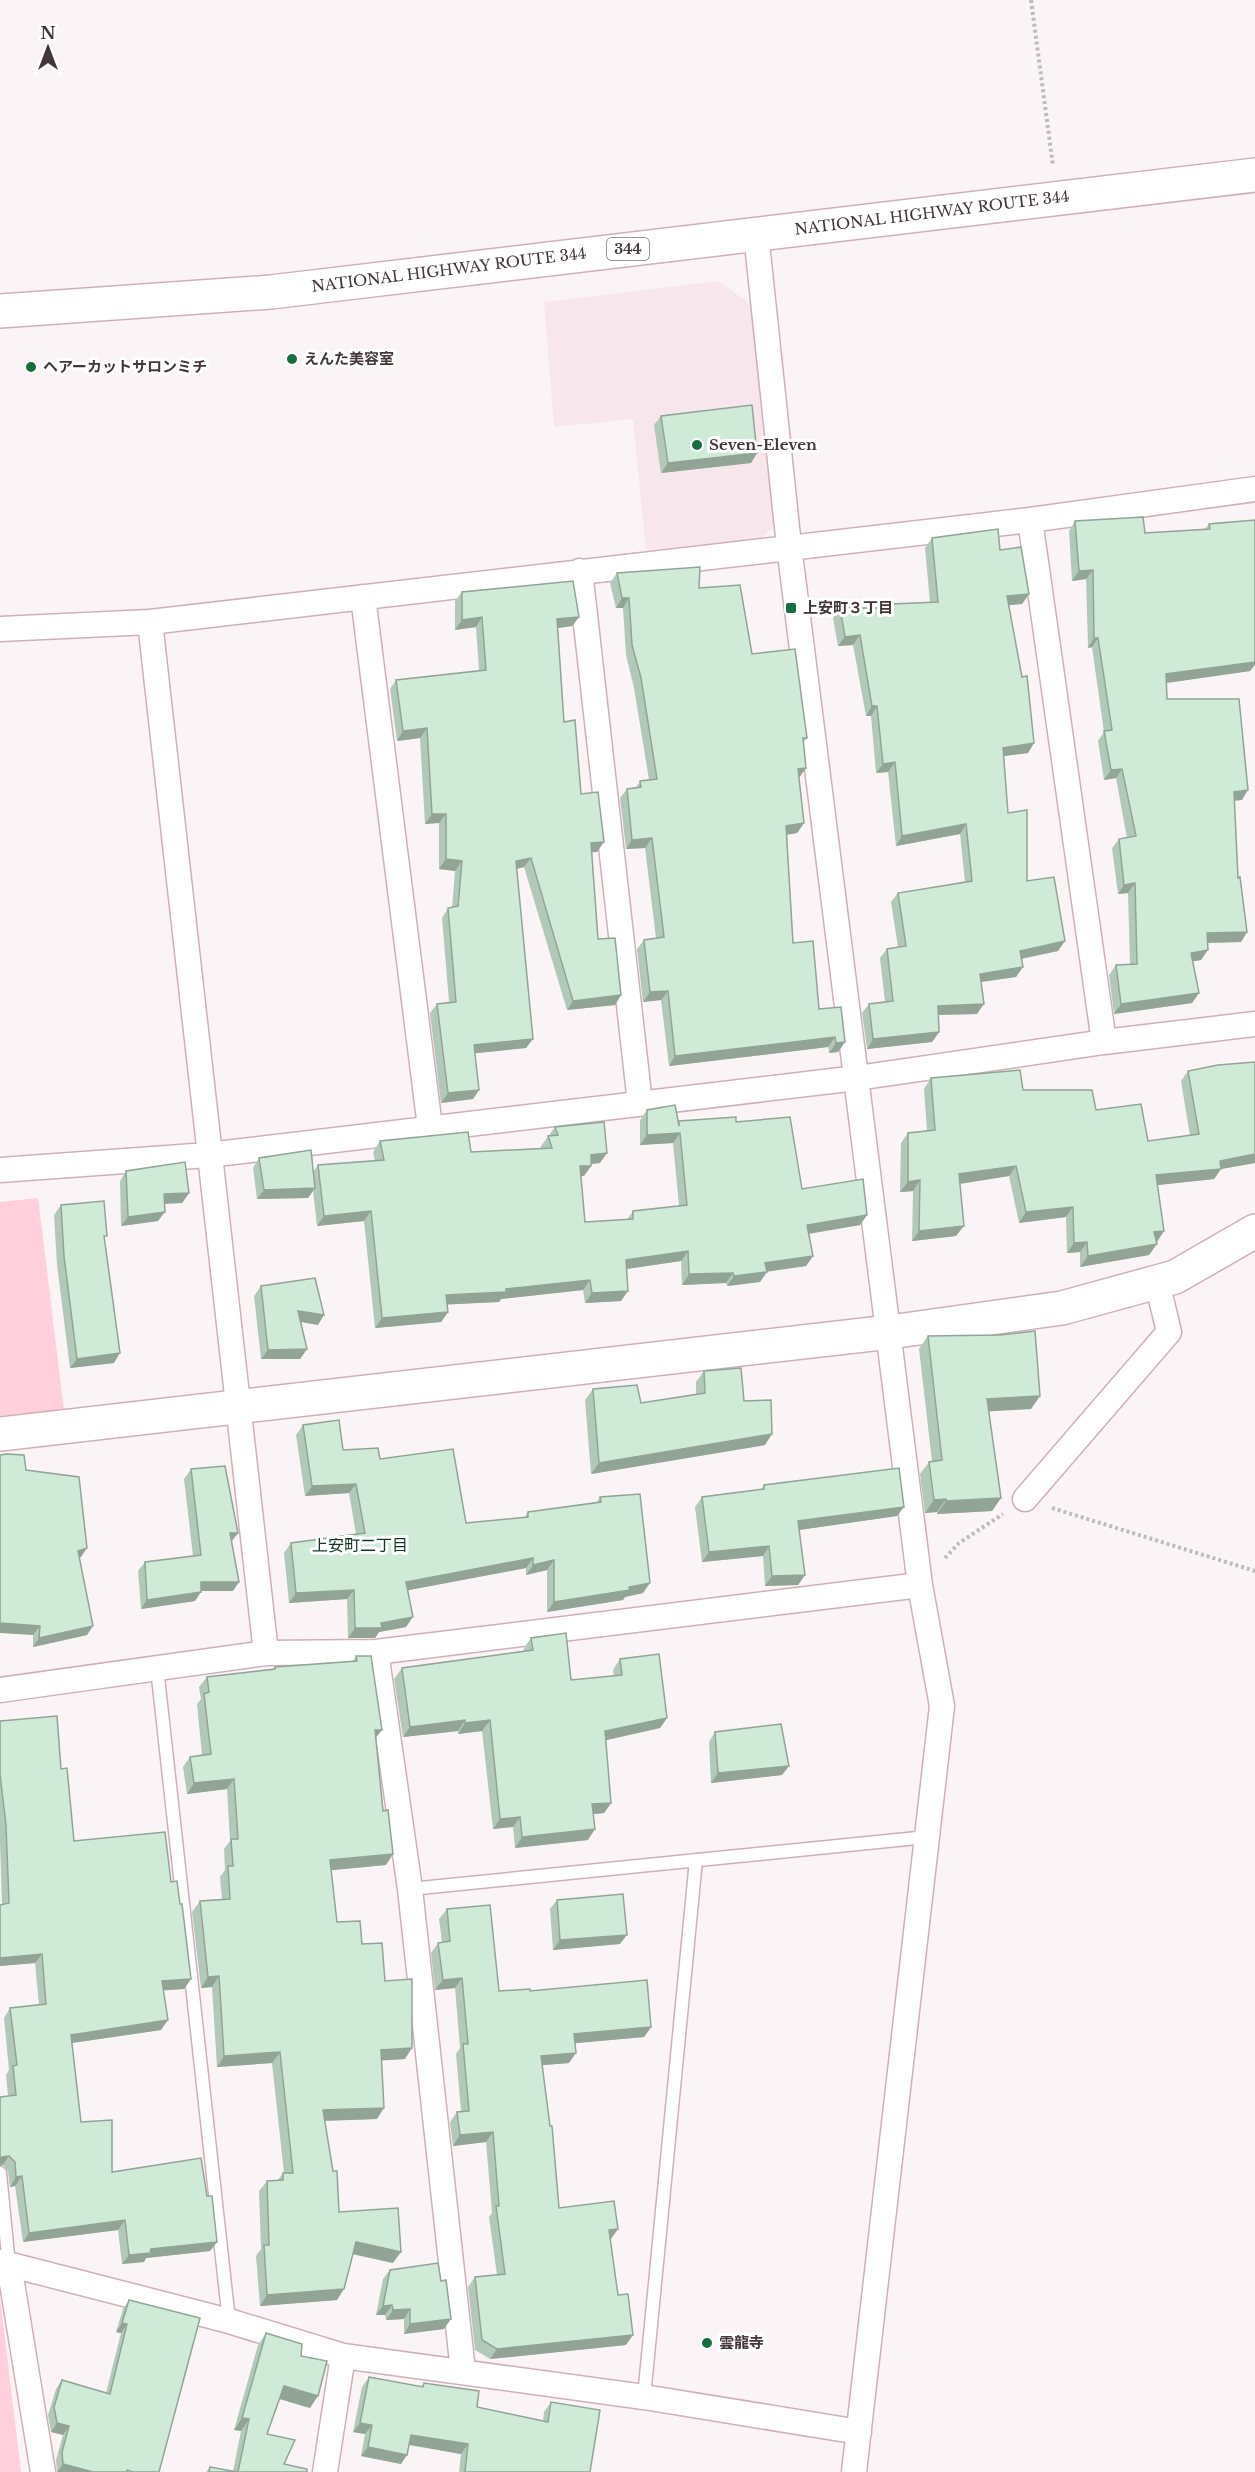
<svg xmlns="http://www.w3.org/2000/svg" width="1255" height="2472" viewBox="0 0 1255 2472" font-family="'Libre Baskerville','Noto Sans JP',serif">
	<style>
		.built { fill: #f7e6eb }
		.green { fill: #ffcfdb }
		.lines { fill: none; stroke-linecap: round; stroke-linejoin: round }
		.lane-casing { stroke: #d0b0b8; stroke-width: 15 }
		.street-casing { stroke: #d0b0b8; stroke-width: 27 }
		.secondary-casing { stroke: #d0b0b8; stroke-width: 36 }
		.highway-casing { stroke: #d0b0b8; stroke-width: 36 }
		.path { stroke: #c2b9bc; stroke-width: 4; stroke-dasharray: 3 3; stroke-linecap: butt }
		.lane { stroke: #fff; stroke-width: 12 }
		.street { stroke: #fff; stroke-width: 24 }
		.secondary { stroke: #fff; stroke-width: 33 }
		.highway { stroke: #fff; stroke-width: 33 }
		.wall { fill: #b2c9b9 }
		.shaded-wall { fill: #91a496 }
		.building { fill: #cfead7; stroke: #91a496; stroke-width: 1.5 }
		.poi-dot { fill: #196e41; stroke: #fff; stroke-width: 2 }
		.labels { text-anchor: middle; stroke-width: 6; stroke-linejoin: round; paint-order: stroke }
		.shield { fill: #fff; stroke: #7b7274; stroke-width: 1.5 }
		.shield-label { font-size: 14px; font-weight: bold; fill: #433639 }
		.street-label { font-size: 15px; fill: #433639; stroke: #fff }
		.poi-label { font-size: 15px; font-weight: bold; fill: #433639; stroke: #fff; text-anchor: start }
		.neighbourhood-label { font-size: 16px; fill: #103720; stroke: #fff }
	</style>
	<rect width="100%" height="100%" fill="#fbf4f6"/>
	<path class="built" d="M719 281 754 307 777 524 760 539 646 550 633 419 554 427 544 302Z"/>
	<path class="green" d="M38 1198 64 1410 0 1416V1202Z
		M0 2298 21 2472H0Z"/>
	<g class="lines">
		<g class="lane-casing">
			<path id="lane" d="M157 1668 229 2321
				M410 1889 927 1837
				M0 2173 9 2265
				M644 2397 696 1860"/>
		</g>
		<g class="street-casing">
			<path id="street" d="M756 234 789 546 920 1585 942 1706 854 2472
				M1030 520 1104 1042
				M580 571 640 1103
				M363 597 430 1127
				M150 622 266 1653
				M0 629 150 622 1030 520 1255 489
				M0 1170 208 1155 857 1078 1104 1042 1255 1024
				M1025 1499 1169 1332 1157 1282
				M376 1652 410 1889 463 2371
				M0 1690 266 1653 376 1652 920 1585
				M0 2262 229 2321 343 2356 644 2397 859 2432
				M9 2265 43 2472
				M325 2472 343 2356"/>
		</g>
		<g class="secondary-casing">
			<path id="secondary" d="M0 1434 890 1332 1062 1308 1175 1277 1255 1231"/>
		</g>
		<g class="highway-casing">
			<path id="highway" d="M0 311 271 292 1255 175"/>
		</g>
		<path class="path" d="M1031 0 1053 166
			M1052 1508 1255 1571
			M945 1558 959 1543 1003 1514"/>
		<use href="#lane" class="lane"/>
		<use href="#street" class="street"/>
		<use href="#secondary" class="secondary"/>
		<use href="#highway" class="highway"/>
	</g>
	<path class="wall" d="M661 416 757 453 751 463 661 473 654 425Z
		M1075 521 1145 533 1205 529 1209 524 1250 671 1166 683 1167 699 1242 800 1234 801 1238 878 1247 932 1241 942 1207 943 1201 960 1193 961 1199 993 1192 1003 1114 1014 1109 975 1116 965 1130 964 1128 893 1118 894 1112 848 1119 839 1127 838 1116 778 1104 780 1098 741 1104 732 1092 647 1088 648 1086 579 1072 581 1069 531Z
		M932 538 1000 550 1029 594 1022 604 1008 605 1034 743 1028 753 1004 756 1008 813 1027 881 1058 951 1022 959 1016 977 981 982 977 1014 938 1015 939 1032 932 1042 867 1049 862 1013 869 1004 885 1002 880 958 887 949 898 947 891 902 898 893 965 882 960 834 896 846 888 772 876 773 871 716H866L853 645 838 646 833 618 840 608H890L892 604 930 602 925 548Z
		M617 573 699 588 752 654 807 738 803 743 799 778 804 823 797 833 787 834 793 943 819 1009 845 1042 838 1052 829 1053 828 1047 669 1066 661 1000 643 1002 637 949 644 940 656 938 645 848 626 849 620 798 627 789 636 788 640 781 649 780 634 688 626 655 623 608H616L610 583Z
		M462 592 579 617 572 626 558 628 564 722 581 794 597 852H591L598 939 621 995 615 1005 567 1010 524 867 517 869 533 1039 526 1048 475 1053 479 1090 473 1099 441 1103 430 1013 437 1004 449 1002 442 918 448 908H452L455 871 439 869V823L425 824 420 738 397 741 390 689 396 680 479 671 476 627 455 630V601Z
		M1255 1062V1163L1221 1169 1214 1179 1157 1185V1244L1149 1255 1080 1267V1252L1067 1253 1066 1217 1019 1223 1009 1176 960 1184 956 1236 912 1241 913 1191 900 1192 901 1143 908 1133 927 1131 924 1089 931 1078 1023 1090 1096 1110 1148 1141 1190 1136 1181 1081 1188 1071Z
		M647 1110 678 1122H736L802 1189 867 1215 860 1225 809 1234 813 1256 806 1266 767 1271 760 1282 727 1286 726 1283 682 1285 681 1261 627 1269 628 1291 621 1301 585 1303 583 1290 501 1299 499 1302 447 1304 448 1312 441 1322 375 1328 364 1221 317 1226 313 1191 308 1198 257 1199 253 1168 259 1158 313 1172 318 1165 375 1161 373 1152 380 1141 471 1152 541 1148V1146L555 1127 600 1163 591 1164V1166L584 1176H581L585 1222 627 1220 633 1211 679 1206 673 1143 640 1145V1120Z
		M126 1171 189 1193 182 1203 164 1204 158 1221 121 1226 120 1181Z
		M61 1205 104 1240 114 1363 70 1368 57 1265 54 1215Z
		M261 1286 318 1325 301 1322 307 1349 300 1359H261L254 1296Z
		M928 1336 1040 1396 1031 1409 989 1411 1001 1498 992 1511 937 1514V1512L925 1513 920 1474 929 1462 932 1461 919 1349Z
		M704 1371 744 1401 765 1445 591 1474 585 1400 593 1389 641 1403 696 1394V1382Z
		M303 1425 343 1450 380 1459 466 1523 524 1518 528 1512 597 1502 600 1497 643 1593 625 1597 623 1600 547 1612V1570L526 1575V1568L408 1590 406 1627 379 1632 375 1638H348L347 1599 289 1603 284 1553 291 1543 356 1534 349 1493 305 1496 296 1435Z
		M191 1469 238 1533 231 1542 233 1591H201L195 1601 141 1609 138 1571 145 1562 193 1556 184 1479Z
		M26 1470 81 1557H79L87 1635 33 1647V1635Z
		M764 1485 897 1516 799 1530 805 1575 798 1585 765 1586 763 1556 702 1562 695 1507 702 1497 761 1490Z
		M531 1638 571 1680 614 1676 613 1670 620 1659 667 1718 660 1728 606 1740 611 1803 604 1813 594 1814 588 1840 515 1848 513 1827 493 1829 482 1731 458 1734V1731L403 1737 394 1679 402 1668 524 1651V1648Z
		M356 1656 376 1737 386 1865 331 1870 337 1922 362 1944 385 1981 405 2059 382 2060 377 2119 325 2121 339 2212 393 2263 353 2254 337 2300 260 2306 256 2256 261 2249 259 2191 267 2181 278 2180 283 2173H284L272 2063 217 2067 212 1987 201 1988 192 1912 200 1901 222 1899 220 1877 225 1870 224 1849 230 1841 227 1789 187 1794 183 1767 190 1757 202 1755 197 1704 201 1699 199 1687 207 1677 273 1669 275 1667 353 1661Z
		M0 1721 61 1769 74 1841 171 1882 191 1979 184 1989 163 1990 161 2030 72 2043 81 2122 112 2172 207 2196 217 2242 210 2251 146 2258 144 2262 122 2264 118 2230 23 2242 15 2186 10 2187 8 2172 3 2165 0 2166V2097L8 2096 6 2075 9 2070 4 2018 10 2008 39 2005 35 1963 0 1966V1905L2 1904 0 1843Z
		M715 1732 789 1766 782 1775 711 1783 709 1742Z
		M557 1900 620 1944 553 1950 550 1909Z
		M447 1909 499 1991H530L651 2027 644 2037 575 2043 569 2063 542 2065 559 2208 618 2229 610 2239 626 2345 490 2359 475 2350 468 2287 475 2277 497 2275 489 2217 492 2213 486 2142 453 2146 450 2122 457 2112 461 2111 456 2054 460 2048 455 1988 435 1990 431 1953 438 1943 442 1942 439 1919Z
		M390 2270 444 2329 404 2334V2319L386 2320 385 2315H376L383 2279Z
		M129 2300 159 2472H57L56 2460 63 2435 51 2432 48 2415 56 2389 62 2380 106 2393 121 2333 116 2332 123 2309Z
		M266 2333 301 2356 310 2408 280 2399 267 2434 284 2464 307 2472H206L210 2467 233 2471 241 2431 234 2430 258 2345Z
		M369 2377 421 2387 424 2383 477 2407 543 2421 544 2412 551 2402 590 2472H459L461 2454 409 2445 401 2464 361 2456 365 2434 353 2432 362 2387Z"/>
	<path class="shaded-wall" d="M757 453 751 463 661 473 668 463Z
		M1093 570 1086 579 1072 581 1079 571Z
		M1029 594 1022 604 1000 606 1007 596Z
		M622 598H629L623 608H616Z
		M482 617 476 627 455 630 462 620Z
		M579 617 572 626 551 629 557 619Z
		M860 635 853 645 838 646 845 637Z
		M1094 638H1098L1092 647 1088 648Z
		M1255 662V665L1250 671 1159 684 1166 674Z
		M872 706H877L871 716H866Z
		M427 728 420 738 397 741 403 731Z
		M1034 743 1028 753 996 757 1003 748Z
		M895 762 888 772 876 773 883 764Z
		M806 768 799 778 791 779 798 769Z
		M1122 769 1116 778 1104 780 1111 770Z
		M1248 790 1242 800 1227 801 1234 792Z
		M432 814H446L439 823 425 824Z
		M804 823 797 833 780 836 786 826Z
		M966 824 960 834 896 846 902 836Z
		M652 838 645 848 626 849 632 840Z
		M604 842 597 852 584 853 591 843Z
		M531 858 524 867 510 870 516 861Z
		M446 859 462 861 455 871 439 869Z
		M1135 883 1128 893 1118 894 1124 885Z
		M1247 932 1241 942 1200 943 1207 933Z
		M1065 941 1058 951 1014 960 1020 951Z
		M1208 950 1201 960 1184 963 1191 953Z
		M1023 967 1016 977 973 983 980 974Z
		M668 991 661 1000 643 1002 650 992Z
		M1199 993 1192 1003 1114 1014 1121 1004Z
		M621 995 615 1005 567 1010 573 1001Z
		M984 1004 977 1014 931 1015 938 1006Z
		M939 1032 932 1042 867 1049 873 1039Z
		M835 1037 828 1047 669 1066 675 1056Z
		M533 1039 526 1048 468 1054 474 1045Z
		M845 1042 838 1052 829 1053 836 1043Z
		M479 1090 473 1099 441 1103 448 1093Z
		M680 1133 673 1143 640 1145 647 1135Z
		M607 1153 600 1163 583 1165 591 1155Z
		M1255 1154V1163L1221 1169 1214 1179 1149 1186 1156 1175 1220 1161Z
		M580 1166H591L584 1176H573Z
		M1016 1166 1009 1176 952 1185 959 1174Z
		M920 1180 913 1191 900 1192 908 1182Z
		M315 1188 308 1198 257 1199 264 1190Z
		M189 1193 182 1203 157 1204 164 1194Z
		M1073 1207 1066 1217 1019 1223 1026 1212Z
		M371 1211 364 1221 317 1226 324 1216Z
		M165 1212 158 1221 121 1226 128 1217Z
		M867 1215 860 1225 800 1235 807 1225Z
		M964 1226 956 1236 912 1241 919 1231Z
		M1164 1231 1157 1242 1147 1243 1154 1232Z
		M1087 1242 1080 1252 1067 1253 1074 1243Z
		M1157 1244 1149 1255 1080 1267 1088 1256Z
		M688 1251 681 1261 619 1270 626 1260Z
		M813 1256 806 1266 758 1273 765 1263Z
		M767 1272 760 1282 727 1286 734 1276Z
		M733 1273 726 1283 682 1285 689 1274Z
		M590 1280 583 1290 501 1299 499 1302 439 1305 446 1295 506 1289Z
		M628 1291 621 1301 585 1303 592 1293Z
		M298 1311 324 1315 318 1325 291 1320Z
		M448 1312 441 1322 375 1328 382 1318Z
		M307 1349 300 1359H261L268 1350Z
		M120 1353 114 1363 70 1368 77 1359Z
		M1040 1396 1031 1409 978 1412 987 1399Z
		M772 1434 765 1445 591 1474 599 1463Z
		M356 1484 349 1493 305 1496 312 1486Z
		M1001 1498 992 1511 937 1514 946 1501Z
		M946 1499 937 1512 925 1513 934 1500Z
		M904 1507 897 1516 792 1531 798 1521Z
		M230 1533H238L231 1542Z
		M769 1546 763 1556 702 1562 709 1552Z
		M87 1548 81 1557 72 1560 78 1551Z
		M533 1558 526 1568 399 1592 406 1582Z
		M554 1560 547 1570 526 1575 533 1565Z
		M805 1575 798 1585 765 1586 772 1576Z
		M201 1582H239L233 1591H195Z
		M650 1583 643 1593 625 1597 623 1600 547 1612 554 1602Z
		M354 1590 347 1599 289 1603 296 1593Z
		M201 1592 195 1601 141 1609 147 1600Z
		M413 1617 406 1627 379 1632 375 1638H348L355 1628Z
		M0 1623 40 1626 33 1635 0 1633Z
		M93 1626 87 1635 33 1647 39 1638Z
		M667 1718 660 1728 598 1742 605 1731Z
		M465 1720 458 1731 403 1737 410 1727Z
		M490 1720 482 1731 458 1734 465 1723Z
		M375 1730H382L374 1740Z
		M789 1766 782 1775 711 1783 718 1773Z
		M234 1779 227 1789 187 1794 194 1783Z
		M611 1803 604 1813 585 1815 592 1804Z
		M520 1817 513 1827 493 1829 500 1819Z
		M595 1829 588 1840 515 1848 522 1837Z
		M393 1854 386 1865 323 1871 330 1860Z
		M627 1935 620 1944 553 1950 560 1940Z
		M42 1954 35 1963 0 1966V1958Z
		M219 1976 212 1987 201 1988 208 1977Z
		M462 1978 455 1988 435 1990 443 1980Z
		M191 1979 184 1989 155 1991 162 1981Z
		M168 2020 161 2030 65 2044 71 2035Z
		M651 2027 644 2037 567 2044 574 2034Z
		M412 2048 405 2059 374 2061 381 2050Z
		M280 2052 272 2063 217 2067 224 2056Z
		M576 2053 569 2063 533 2066 541 2056Z
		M384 2108 377 2119 316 2121 323 2110Z
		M493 2132 486 2142 453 2146 460 2135Z
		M9 2156 3 2165 0 2166V2159L2 2157Z
		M22 2176 15 2186 10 2187 16 2177Z
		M125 2220 118 2230 23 2242 29 2233Z
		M618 2229 611 2239 602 2240 609 2230Z
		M217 2242 210 2251 146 2258 144 2262 122 2264 129 2255 151 2249Z
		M356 2242 401 2252 393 2263 348 2253Z
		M344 2289 337 2300 260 2306 267 2295Z
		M392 2305 385 2315H376L383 2306Z
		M410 2309 404 2319 386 2320 393 2310Z
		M451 2319 444 2329 404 2334 410 2324Z
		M122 2323 127 2324 121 2333 116 2332Z
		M633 2335 626 2345 490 2359 497 2349Z
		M284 2386 318 2396 310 2408 276 2398Z
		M242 2418 249 2419 241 2431 234 2430Z
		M57 2423 69 2426 63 2435 51 2432Z
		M360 2423 372 2425 365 2434 353 2432Z
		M411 2435 468 2444 461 2454 405 2444Z
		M368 2447 407 2455 401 2464 361 2456Z
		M63 2464 93 2472H57Z"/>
	<path class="building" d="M752 405 757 453 668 463 661 416Z
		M1143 517 1145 533 1210 529 1209 524 1255 520V662L1166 674 1167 699H1239L1248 790 1234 792 1238 878 1240 877 1247 932 1207 933 1208 950 1191 953 1199 993 1121 1004 1116 965 1137 964 1135 883 1124 885 1119 839 1136 836 1122 769 1111 770 1104 731 1112 730 1098 638H1094L1093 570 1079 571 1075 521Z
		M998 529 1000 550 1021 547 1029 594 1007 596 1022 677 1027 676 1034 743 1003 748 1008 813 1027 810V881L1054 877 1065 941 1020 951 1023 967 980 974 984 1004 938 1006 939 1032 873 1039 869 1004 893 1001 887 949 906 946 898 893 972 881 966 824 902 836 895 762 883 764 877 706H872L860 635 845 637 840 608H893L892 604 938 602 932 538Z
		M700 567 699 588 740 585 752 654 795 649 807 738H803L806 768 798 769 804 823 786 826 793 943 813 941 819 1009 841 1007 845 1042 836 1043 835 1037 675 1056 668 991 650 992 644 940 664 937 652 838 632 840 627 789 641 787 640 781 657 779 641 678 632 645 629 598H622L617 573Z
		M573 581 579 617 557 619 564 722 575 720 581 794 598 792 604 842 591 843 598 939 615 938 621 995 573 1001 531 858 516 861 533 1039 474 1045 479 1090 448 1093 437 1004 456 1002 448 908 458 906 462 861 446 859V814H432L427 728 403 731 396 680 486 670 482 617 462 620V592Z
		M1255 1062V1154L1220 1161 1221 1169 1156 1175 1164 1231 1154 1232 1157 1244 1088 1256 1087 1242 1074 1243 1073 1207 1026 1212 1016 1166 959 1174 964 1226 919 1231 920 1180 908 1182V1133L935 1130 931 1078 1020 1070 1023 1090H1092L1096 1110 1141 1104 1148 1141 1199 1134 1188 1071 1218 1065Z
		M675 1105 679 1126V1121L736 1117V1122L790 1117 802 1189 863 1179 867 1215 807 1225 813 1256 765 1263 767 1272 734 1276 733 1273 689 1274 688 1251 626 1260 628 1291 592 1293 590 1280 506 1289V1292L446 1295 448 1312 382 1318 371 1211 324 1216 318 1165 384 1160 380 1141 468 1132 471 1152 552 1148 548 1136 558 1135 555 1127 604 1122 607 1153 591 1155V1166H580L585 1222 633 1219V1211L687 1205 680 1133 647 1135V1110Z
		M311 1150 315 1188 264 1190 259 1158Z
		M185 1162 189 1193 164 1194 165 1212 128 1217 126 1171Z
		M104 1201 107 1236H104L120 1353 77 1359 64 1256 61 1205Z
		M315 1278 324 1315 298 1311 307 1349 268 1350 261 1286Z
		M1035 1331 1040 1396 987 1399 1001 1498 946 1501V1499L934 1500 929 1462 942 1460 928 1336 1000 1335Z
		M741 1368 744 1401 771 1400 772 1434 599 1463 593 1389 637 1385 641 1403 705 1393 704 1371Z
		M339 1420 343 1450 378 1448 380 1459 453 1449 466 1523 528 1517V1512L601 1502 600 1497 640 1494 650 1583 629 1587 630 1590 554 1602V1560L533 1565V1558L406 1582 413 1617 381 1623 382 1628H355L354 1590 296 1593 291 1543 365 1533 356 1484 312 1486 303 1425Z
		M7 1454 24 1455 26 1470 79 1477 87 1548 78 1551 93 1626 39 1638 40 1626 0 1623V1455Z
		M225 1466 238 1533H230L239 1582H201V1592L147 1600 145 1562 201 1555 191 1469Z
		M899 1468 904 1507 798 1521 805 1575 772 1576 769 1546 709 1552 702 1497 764 1489V1485Z
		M566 1633 571 1680 622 1675 620 1659 659 1654 667 1718 605 1731 611 1803 592 1804 595 1829 522 1837 520 1817 500 1819 490 1720 465 1723V1720L410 1727 402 1668 533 1650 531 1638Z
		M356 1656H371L382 1730H375L383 1811 388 1810 393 1854 330 1860 337 1922 360 1921 362 1944 382 1943 385 1981 412 1979V2048L381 2050 384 2108 323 2110 333 2171H337L339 2212 398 2208 401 2252 356 2242 344 2289 267 2295 264 2245H269L267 2181 283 2180V2173H293L280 2052 224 2056 219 1976 208 1977 200 1901 230 1899 228 1866H233L231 1839H238L234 1779 194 1783 190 1757 211 1754 204 1694 209 1692 207 1677 275 1669V1667L357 1661Z
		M57 1716 61 1769 67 1768 74 1841 165 1832 171 1882 177 1881 180 1904H182L191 1979 162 1981 168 2020 71 2035 81 2122 112 2120V2172L201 2158 207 2196H212L217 2242 151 2249 150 2253 129 2255 125 2220 29 2233 22 2176 16 2177 15 2162 9 2156 2 2157 0 2159V2097L16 2095 13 2066 17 2065 10 2008 46 2004 42 1954 0 1958V1905L9 1903 6 1825 0 1774V1721Z
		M781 1724 789 1766 718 1773 715 1732Z
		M623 1894 627 1935 560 1940 557 1900Z
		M490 1905 499 1991 530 1989V1991L647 1980 651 2027 574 2034 576 2053 541 2056 550 2126H552L559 2208 614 2201 618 2229 609 2230 618 2295 628 2294 633 2335 497 2349 482 2340 475 2277 505 2274 496 2206H499L493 2132 460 2135 457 2112 469 2111 463 2044H468L462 1978 443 1980 438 1943 450 1941 447 1909Z
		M438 2263 441 2281 446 2280 451 2319 410 2324V2309L393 2310 392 2305 383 2306 390 2270Z
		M129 2300 200 2318 159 2472H133L127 2470V2472H93L63 2464 62 2452 69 2426 57 2423 54 2407 62 2380 110 2394 127 2324 122 2323Z
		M266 2333 302 2344 301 2356 327 2361 318 2396 284 2386 267 2434 295 2440 284 2464 307 2469V2472H238L249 2419 242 2418Z
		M369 2377 423 2387 424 2383 479 2391 477 2407 548 2422 551 2402 600 2410 590 2472H465L468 2444 411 2435 407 2455 368 2447 372 2425 360 2423Z
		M210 2467 237 2472H209Z"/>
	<g class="poi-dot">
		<circle cx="292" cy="359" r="6"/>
		<circle cx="31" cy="367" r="6"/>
		<circle cx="697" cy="445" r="6"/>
		<rect x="785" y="602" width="12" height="12" rx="3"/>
		<circle cx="707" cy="2343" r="6"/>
	</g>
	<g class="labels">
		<rect class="shield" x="607" y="238" width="42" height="22" rx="4.5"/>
		<g class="shield-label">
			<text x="628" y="254">344</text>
		</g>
		<g class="street-label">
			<text transform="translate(932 213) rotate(-7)" y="5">NATIONAL HIGHWAY ROUTE 344</text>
			<text transform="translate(449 270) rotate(-7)" y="5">NATIONAL HIGHWAY ROUTE 344</text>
		</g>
		<g class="poi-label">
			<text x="304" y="364">えんた美容室</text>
			<text x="43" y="372">ヘアーカットサロンミチ</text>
			<text x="709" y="450">Seven-Eleven</text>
			<text x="803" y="613">上安町３丁目</text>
			<text x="719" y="2348">雲龍寺</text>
		</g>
		<g class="neighbourhood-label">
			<text x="360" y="1551">上安町二丁目</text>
		</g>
	</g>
	<g transform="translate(48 48)" stroke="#ffffff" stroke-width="4.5" paint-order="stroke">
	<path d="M0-4.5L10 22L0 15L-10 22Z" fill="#433639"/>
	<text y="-9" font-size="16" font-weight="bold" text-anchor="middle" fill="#433639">N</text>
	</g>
</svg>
